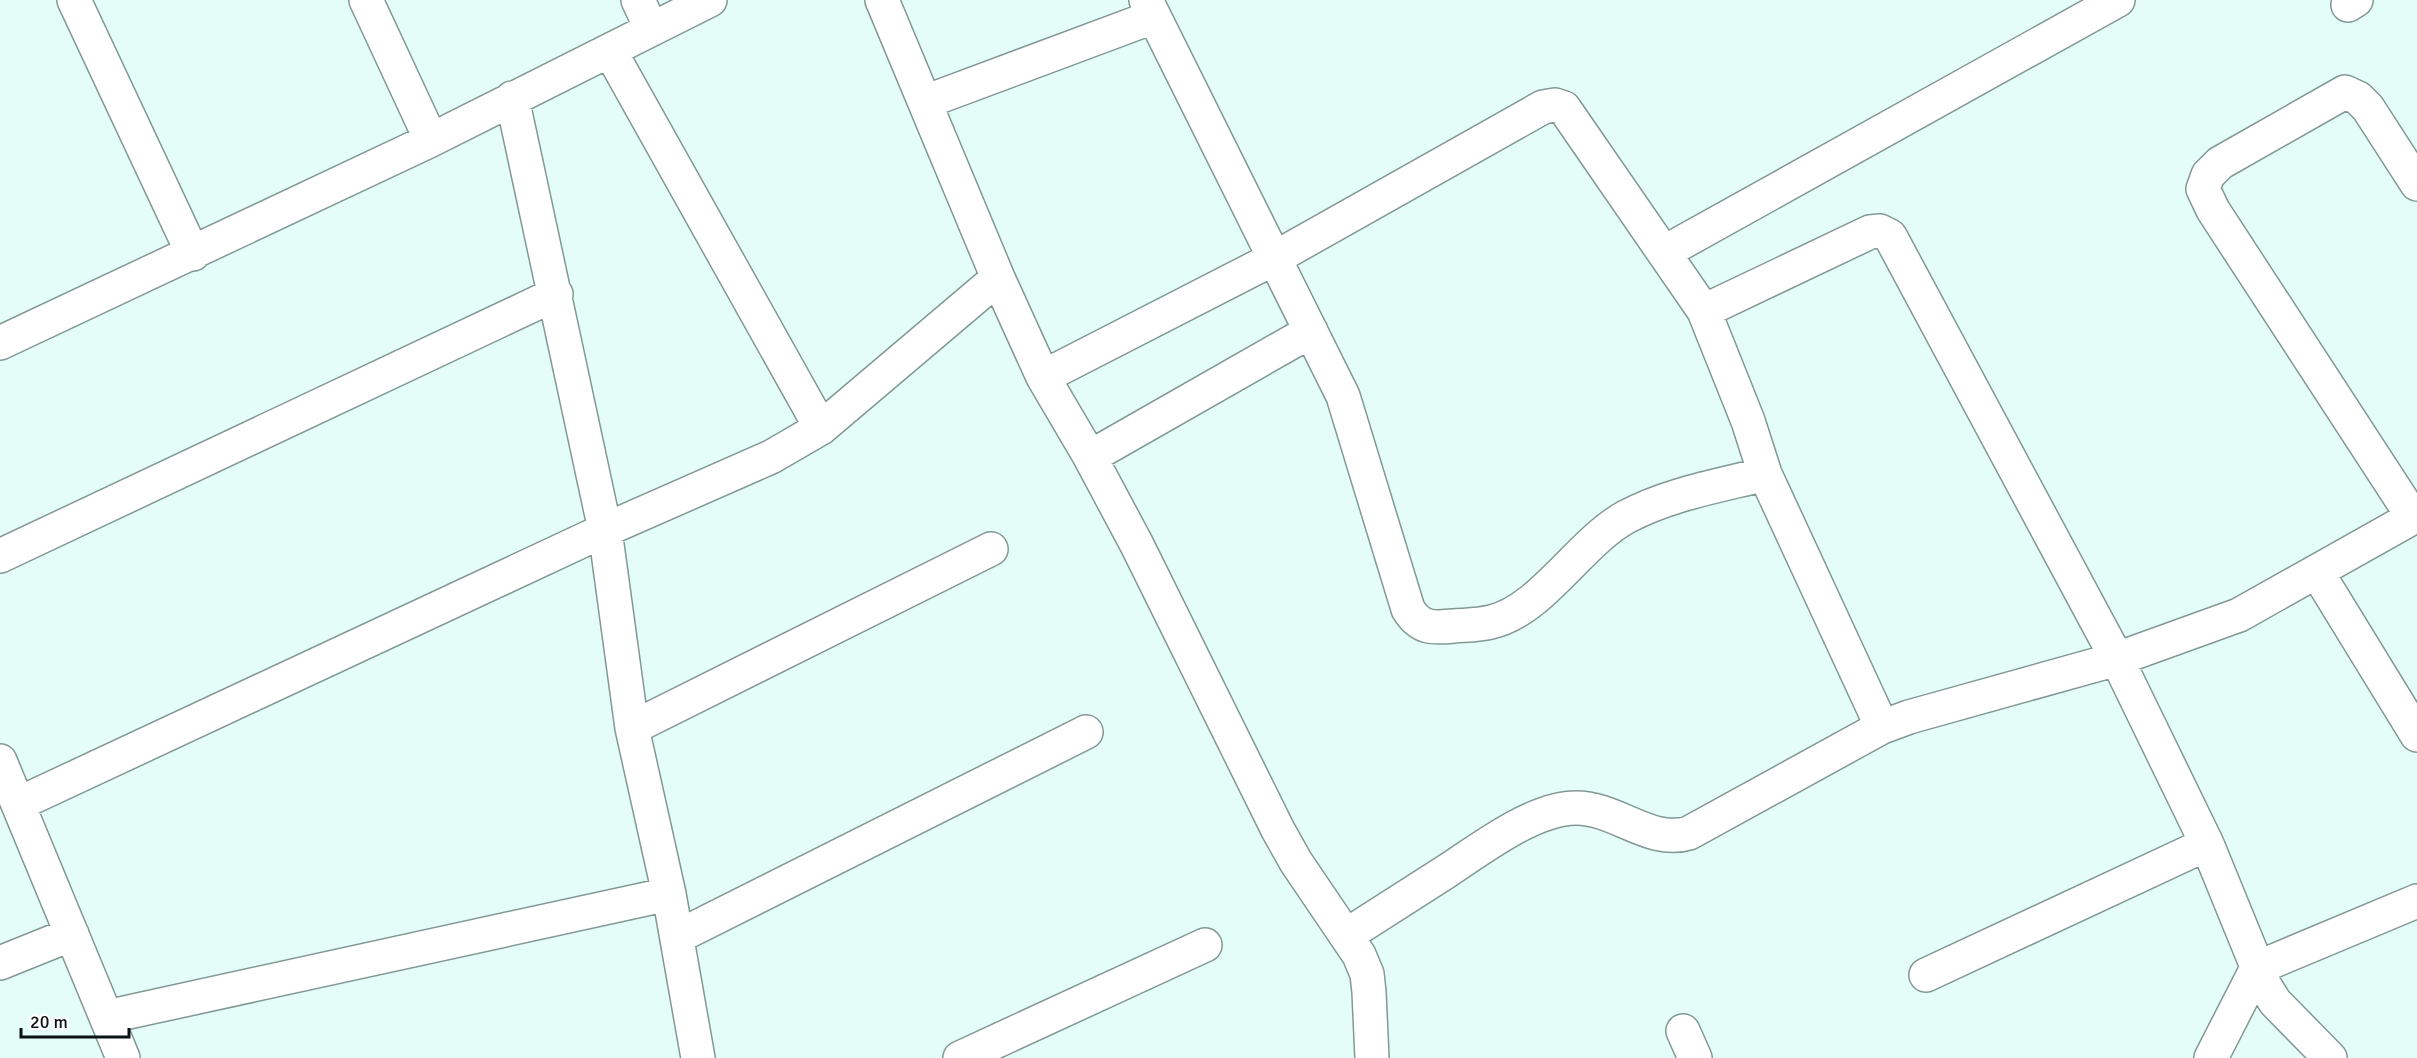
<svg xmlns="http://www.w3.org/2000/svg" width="2417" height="1058" viewBox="0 0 2417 1058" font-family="Signika,sans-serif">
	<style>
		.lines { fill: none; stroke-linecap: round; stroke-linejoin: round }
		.minor-casing { stroke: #829894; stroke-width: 36 }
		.minor { stroke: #fff; stroke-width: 33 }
	</style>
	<rect width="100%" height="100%" fill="#e5fdf9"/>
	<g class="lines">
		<g class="minor-casing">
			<path id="minor" d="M74 0 193 254
				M366 0 431 140
				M638 0 651 28
				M882 0 998 278 1043 377 1090 457 1137 545 1278 830 1296 862 1359 955 1367 974 1369 992 1372 1058
				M1146 0 1343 396 1408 609C1420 629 1433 628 1454 626 1466 625 1479 625 1491 622 1541 611 1579 543 1626 517 1669 494 1718 486 1765 474
				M2348 5 2356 0
				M610 51 821 428
				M512 98 605 530 632 728 669 894 698 1058
				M925 102 1153 17
				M1665 252 2118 0
				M1704 311 1870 232 1880 231 1890 236 2117 659 2207 844 1926 975
				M0 343 431 140 710 0
				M1043 377 1273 259 1543 107 1555 105 1564 108 1704 311 1748 421 1765 474 1882 727
				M1090 457 1311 331
				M2413 517 2213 210 2203 189 2208 175 2220 163 2345 92 2358 98 2368 108 2417 184
				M0 556 556 294
				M2317 572 2417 735
				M632 728 991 549
				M0 761 123 1058
				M18 804 605 530 771 457 821 428 998 278
				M2207 844 2265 986 2275 1002 2330 1058
				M1347 935C1380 914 1414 892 1447 871 1482 848 1534 808 1576 808 1617 808 1650 845 1689 833L1882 727 1909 717 2117 659 2239 615 2417 515
				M677 937 1086 732
				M0 963 72 934
				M106 1017 669 894
				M1683 1031 1695 1058
				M960 1058 1205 945
				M2211 1058 2257 968 2417 901"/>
		</g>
		<use href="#minor" class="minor"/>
	</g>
	<path d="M21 1028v9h108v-9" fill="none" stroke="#0b1312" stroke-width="3"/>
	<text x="30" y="1028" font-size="18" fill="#0b1312" stroke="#ffffff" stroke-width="4.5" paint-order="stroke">20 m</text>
</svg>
